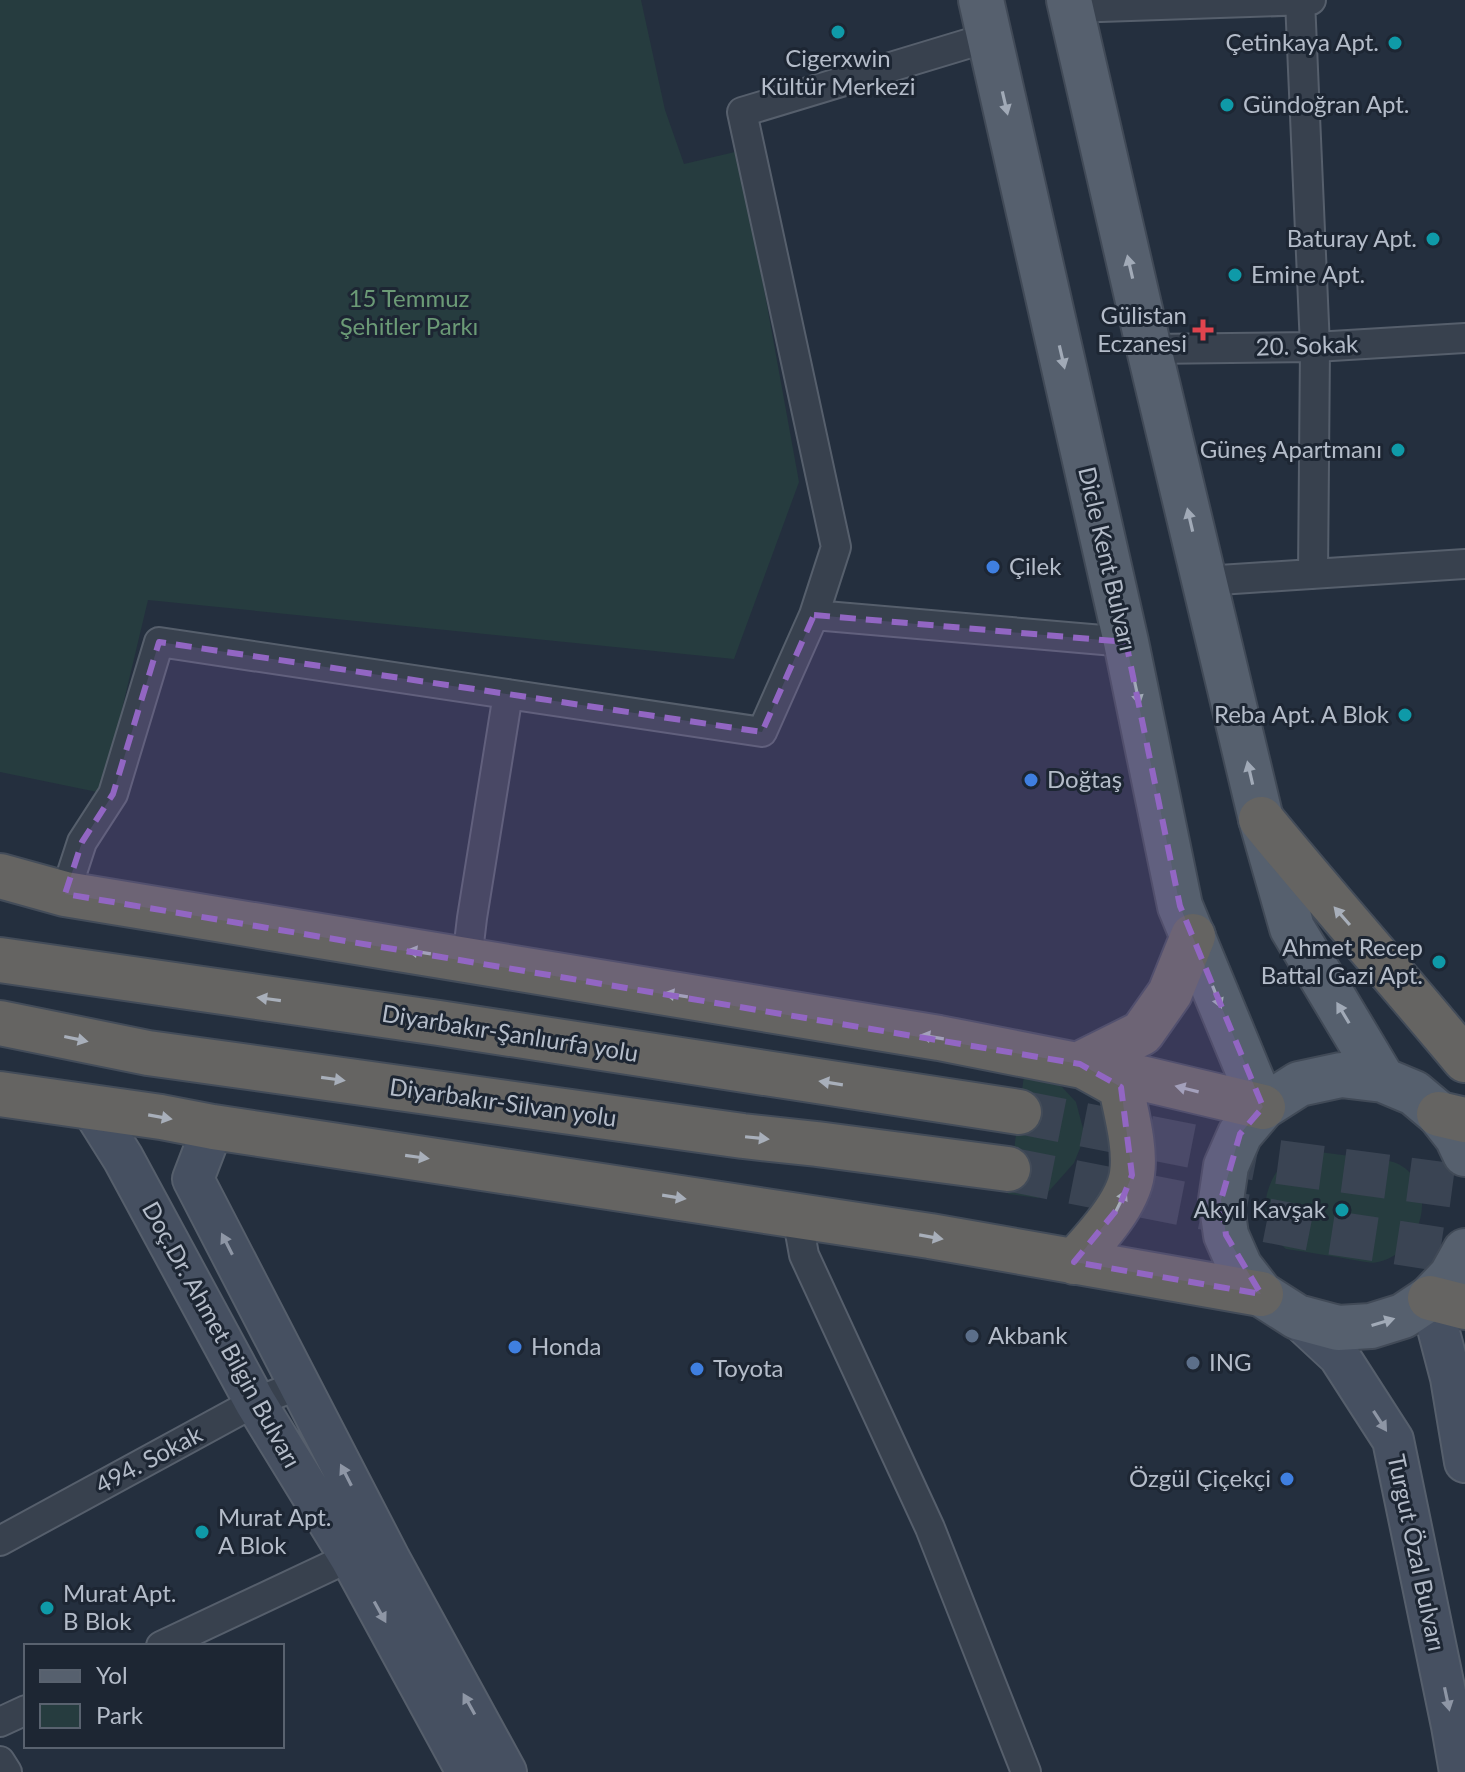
<svg xmlns="http://www.w3.org/2000/svg" width="1465" height="1772" viewBox="0 0 1465 1772" font-family="Lato,sans-serif">
	<style>
		.green { fill: #263c3f }
		.lines { fill: none; stroke-linecap: round; stroke-linejoin: round }
		.trunk-tunnel { stroke: #3a4453; stroke-width: 44; stroke-dasharray: 44 22; stroke-linecap: butt }
		.minor-casing { stroke: #565f6c; stroke-width: 32 }
		.secondary-casing { stroke: #565f6c; stroke-width: 44 }
		.primary-casing { stroke: #414a57; stroke-width: 48 }
		.trunk-casing { stroke: #434c59; stroke-width: 48 }
		.minor { stroke: #38414e; stroke-width: 28 }
		.secondary { stroke: #465061; stroke-width: 40 }
		.primary { stroke: #56606e; stroke-width: 44 }
		.trunk { stroke: #656462; stroke-width: 44 }
		.oneway { fill: #a1aab7 }
		.oneway2 { fill: #a8afba }
		.oneway3 { fill: #8e96a5 }
		.marked { fill: #9266c3; fill-opacity: 0.2; stroke: #9266c3; stroke-width: 6; stroke-dasharray: 16 10; stroke-linejoin: round }
		.culture-dot { fill: #0f9aa8; stroke: #1d2633; stroke-width: 3 }
		.health-dot { fill: #e0444e; stroke: #1d2633; stroke-width: 3 }
		.shop-dot { fill: #3f7fe0; stroke: #1d2633; stroke-width: 3 }
		.service-dot { fill: #5c6f8a; stroke: #1d2633; stroke-width: 3 }
		.labels { text-anchor: middle; stroke-width: 6; stroke-linejoin: round; paint-order: stroke }
		.poi-label { font-size: 24px; fill: #b4bcc9; stroke: #1d2633; text-anchor: start }
		.park-label { font-size: 24px; fill: #6b9a76; stroke: #1d2633 }
		.street-label { font-size: 24px; fill: #b4bcc9; stroke: #1d2633 }
	</style>
	<rect width="100%" height="100%" fill="#242f3e"/>
	<path class="green" d="M0 0H641L665 110 684 164 739 151 799 482 734 659 148 600 102 793 0 772Z
		M1025 1068 1062 1087 1076 1102 1085 1136 1074 1163 1050 1190 1038 1198 1008 1194Z
		M1310 1151C1330 1153 1351 1156 1371 1159 1379 1160 1389 1160 1396 1163 1441 1183 1423 1253 1378 1262 1371 1264 1361 1261 1354 1260 1331 1256 1309 1252 1286 1249 1280 1244 1273 1237 1270 1230 1259 1207 1268 1177 1287 1160 1293 1155 1302 1153 1310 1151Z"/>
	<g class="lines">
		<path class="trunk-tunnel" d="M1019 1112 1263 1160 1465 1187
			M1008 1169 1321 1231 1465 1253"/>
		<g class="minor-casing">
			<path id="minor" d="M1300 0 1315 347 1313 574
				M1071 8 1311 0
				M1149 349 1315 347 1465 338
				M1204 581 1465 564
				M814 615 1126 642
				M65 894 82 842 113 794 159 642 762 732 814 615 836 547 742 112 990 37
				M467 960 472 918 508 694
				M797 1216 804 1255 930 1528 1026 1772
				M0 1541 255 1402 299 1385
				M161 1646 350 1557
				M0 1722 26 1710
				M0 1761 7 1772"/>
		</g>
		<g class="secondary-casing">
			<path id="secondary" d="M91 1107 123 1158 255 1402 350 1557 467 1772
				M213 1127 193 1179 390 1560 506 1772
				M1430 1298 1451 1378 1465 1462
				M1297 1317 1339 1356 1393 1440 1452 1726 1460 1772"/>
		</g>
		<g class="primary-casing">
			<path id="primary" d="M981 0 1126 642 1180 906 1263 1107
				M1069 0 1149 349 1261 819 1292 928 1383 1080
				M1465 1154 1457 1137 1439 1114 1414 1093 1383 1080 1341 1075 1299 1084 1263 1107 1240 1134 1226 1166 1221 1200 1226 1235 1240 1267 1261 1294 1297 1317 1338 1328 1371 1326 1403 1316 1430 1298 1451 1276 1465 1251"/>
		</g>
		<g class="trunk-casing">
			<path id="trunk" d="M1261 819C1328 901 1398 979 1465 1060
				M0 876 65 894 939 1038 1128 1075 1263 1107
				M0 960 439 1023 1019 1112
				M0 1023 148 1053 743 1136 817 1144 1008 1169
				M1080 1064 1142 1033 1170 993 1193 936
				M0 1094 161 1117 213 1127 930 1236 1261 1294
				M1439 1114 1465 1120
				M1074 1262C1094 1240 1128 1204 1132 1174 1136 1148 1126 1113 1121 1087L1085 1067
				M1430 1298 1465 1307"/>
		</g>
		<use href="#minor" class="minor"/>
		<use href="#secondary" class="secondary"/>
		<use href="#primary" class="primary"/>
		<use href="#trunk" class="trunk"/>
	</g>
	<defs><path id="oneway-solid" d="M-6-.8H1V-3.2L6.5 0L1 3.2V.8H-6Z" transform="scale(2)"/></defs>
	<g class="oneway">
		<use href="#oneway-solid" transform="translate(1005 103) rotate(77)"/>
		<use href="#oneway-solid" transform="translate(1130 267) rotate(-103)"/>
		<use href="#oneway-solid" transform="translate(1062 357) rotate(77)"/>
		<use href="#oneway-solid" transform="translate(1190 520) rotate(-103)"/>
		<use href="#oneway-solid" transform="translate(1137 693) rotate(78)"/>
		<use href="#oneway-solid" transform="translate(1250 773) rotate(-103)"/>
		<use href="#oneway-solid" transform="translate(1217 997) rotate(68)"/>
		<use href="#oneway-solid" transform="translate(1343 1013) rotate(-121)"/>
		<use href="#oneway-solid" transform="translate(1383 1322) rotate(-17)"/>
	</g>
	<g class="oneway2">
		<use href="#oneway-solid" transform="translate(1342 916) rotate(-131)"/>
		<use href="#oneway-solid" transform="translate(419 952) rotate(-171)"/>
		<use href="#oneway-solid" transform="translate(676 995) rotate(-171)"/>
		<use href="#oneway-solid" transform="translate(269 999) rotate(-172)"/>
		<use href="#oneway-solid" transform="translate(932 1037) rotate(-171)"/>
		<use href="#oneway-solid" transform="translate(76 1039) rotate(12)"/>
		<use href="#oneway-solid" transform="translate(333 1079) rotate(8)"/>
		<use href="#oneway-solid" transform="translate(831 1083) rotate(-171)"/>
		<use href="#oneway-solid" transform="translate(1187 1089) rotate(-166)"/>
		<use href="#oneway-solid" transform="translate(160 1117) rotate(10)"/>
		<use href="#oneway-solid" transform="translate(757 1138) rotate(6)"/>
		<use href="#oneway-solid" transform="translate(417 1157) rotate(8)"/>
		<use href="#oneway-solid" transform="translate(674 1197) rotate(9)"/>
		<use href="#oneway-solid" transform="translate(1121 1201) rotate(-64)"/>
		<use href="#oneway-solid" transform="translate(931 1237) rotate(10)"/>
	</g>
	<g class="oneway3">
		<use href="#oneway-solid" transform="translate(227 1244) rotate(-117)"/>
		<use href="#oneway-solid" transform="translate(1380 1421) rotate(57)"/>
		<use href="#oneway-solid" transform="translate(346 1475) rotate(-117)"/>
		<use href="#oneway-solid" transform="translate(380 1612) rotate(61)"/>
		<use href="#oneway-solid" transform="translate(1447 1699) rotate(78)"/>
		<use href="#oneway-solid" transform="translate(469 1704) rotate(-119)"/>
	</g>
	<path class="marked" d="M814 615 1126 642 1180 906 1263 1107 1240 1134 1221 1200 1226 1235 1261 1294 1074 1262 1119 1207 1132 1175 1121 1087 1080 1064 65 894 82 842 113 794 159 642 762 732Z"/>
	<g class="culture-dot">
		<circle cx="838" cy="32" r="8"/>
		<circle cx="1395" cy="43" r="8"/>
		<circle cx="1227" cy="105" r="8"/>
		<circle cx="1433" cy="239" r="8"/>
		<circle cx="1235" cy="275" r="8"/>
		<circle cx="1398" cy="450" r="8"/>
		<circle cx="1405" cy="715" r="8"/>
		<circle cx="1439" cy="962" r="8"/>
		<circle cx="1342" cy="1210" r="8"/>
		<circle cx="202" cy="1532" r="8"/>
		<circle cx="47" cy="1608" r="8"/>
	</g>
	<path class="health-dot" d="M1199 318h8v8h8v8h-8v8h-8v-8h-8v-8h8z"/>
	<g class="shop-dot">
		<circle cx="993" cy="567" r="8"/>
		<circle cx="1031" cy="780" r="8"/>
		<circle cx="515" cy="1347" r="8"/>
		<circle cx="697" cy="1369" r="8"/>
		<circle cx="1287" cy="1479" r="8"/>
	</g>
	<g class="service-dot">
		<circle cx="972" cy="1336" r="8"/>
		<circle cx="1193" cy="1363" r="8"/>
	</g>
	<g class="labels">
		<g class="poi-label">
			<text x="1379" y="51" text-anchor="end">Çetinkaya Apt.</text>
			<text x="838" y="67" text-anchor="middle">Cigerxwin<tspan x="838" dy="28">Kültür Merkezi</tspan></text>
			<text x="1243" y="113">Gündoğran Apt.</text>
			<text x="1417" y="247" text-anchor="end">Baturay Apt.</text>
			<text x="1251" y="283">Emine Apt.</text>
			<text x="1187" y="324" text-anchor="end">Gülistan<tspan x="1187" dy="28">Eczanesi</tspan></text>
			<text x="1382" y="458" text-anchor="end">Güneş Apartmanı</text>
			<text x="1009" y="575">Çilek</text>
			<text x="1389" y="723" text-anchor="end">Reba Apt. A Blok</text>
			<text x="1047" y="788">Doğtaş</text>
			<text x="1423" y="956" text-anchor="end">Ahmet Recep<tspan x="1423" dy="28">Battal Gazi Apt.</tspan></text>
			<text x="1326" y="1218" text-anchor="end">Akyıl Kavşak</text>
			<text x="988" y="1344">Akbank</text>
			<text x="531" y="1355">Honda</text>
			<text x="1209" y="1371">ING</text>
			<text x="713" y="1377">Toyota</text>
			<text x="1271" y="1487" text-anchor="end">Özgül Çiçekçi</text>
			<text x="218" y="1526">Murat Apt.<tspan x="218" dy="28">A Blok</tspan></text>
			<text x="63" y="1602">Murat Apt.<tspan x="63" dy="28">B Blok</tspan></text>
		</g>
		<g class="park-label">
			<text x="409" y="307">15 Temmuz<tspan x="409" dy="28">Şehitler Parkı</tspan></text>
		</g>
		<g class="street-label">
			<text transform="translate(1307 346) rotate(-2)" y="8">20. Sokak</text>
			<text transform="translate(1107 559) rotate(77)" y="8">Dicle Kent Bulvarı</text>
			<text transform="translate(510 1034) rotate(9)" y="8">Diyarbakır-Şanlıurfa yolu</text>
			<text transform="translate(503 1103) rotate(8)" y="8">Diyarbakır-Silvan yolu</text>
			<text transform="translate(221 1335) rotate(61)" y="8">Doç.Dr. Ahmet Bilgin Bulvarı</text>
			<text transform="translate(149 1460) rotate(-28)" y="8">494. Sokak</text>
			<text transform="translate(1416 1553) rotate(78)" y="8">Turgut Özal Bulvarı</text>
		</g>
	</g>
	<rect x="24" y="1644" width="260" height="104" fill="#1d2633" stroke="#59626f" stroke-width="2"/>
	<rect x="40" y="1670" width="40" height="12" fill="#56606e" stroke="#59626f" stroke-width="2"/>
	<text x="96" y="1684" font-size="24" fill="#b4bcc9">Yol</text>
	<rect x="40" y="1704" width="40" height="24" fill="#263c3f" stroke="#59626f" stroke-width="2"/>
	<text x="96" y="1724" font-size="24" fill="#b4bcc9">Park</text>
</svg>
